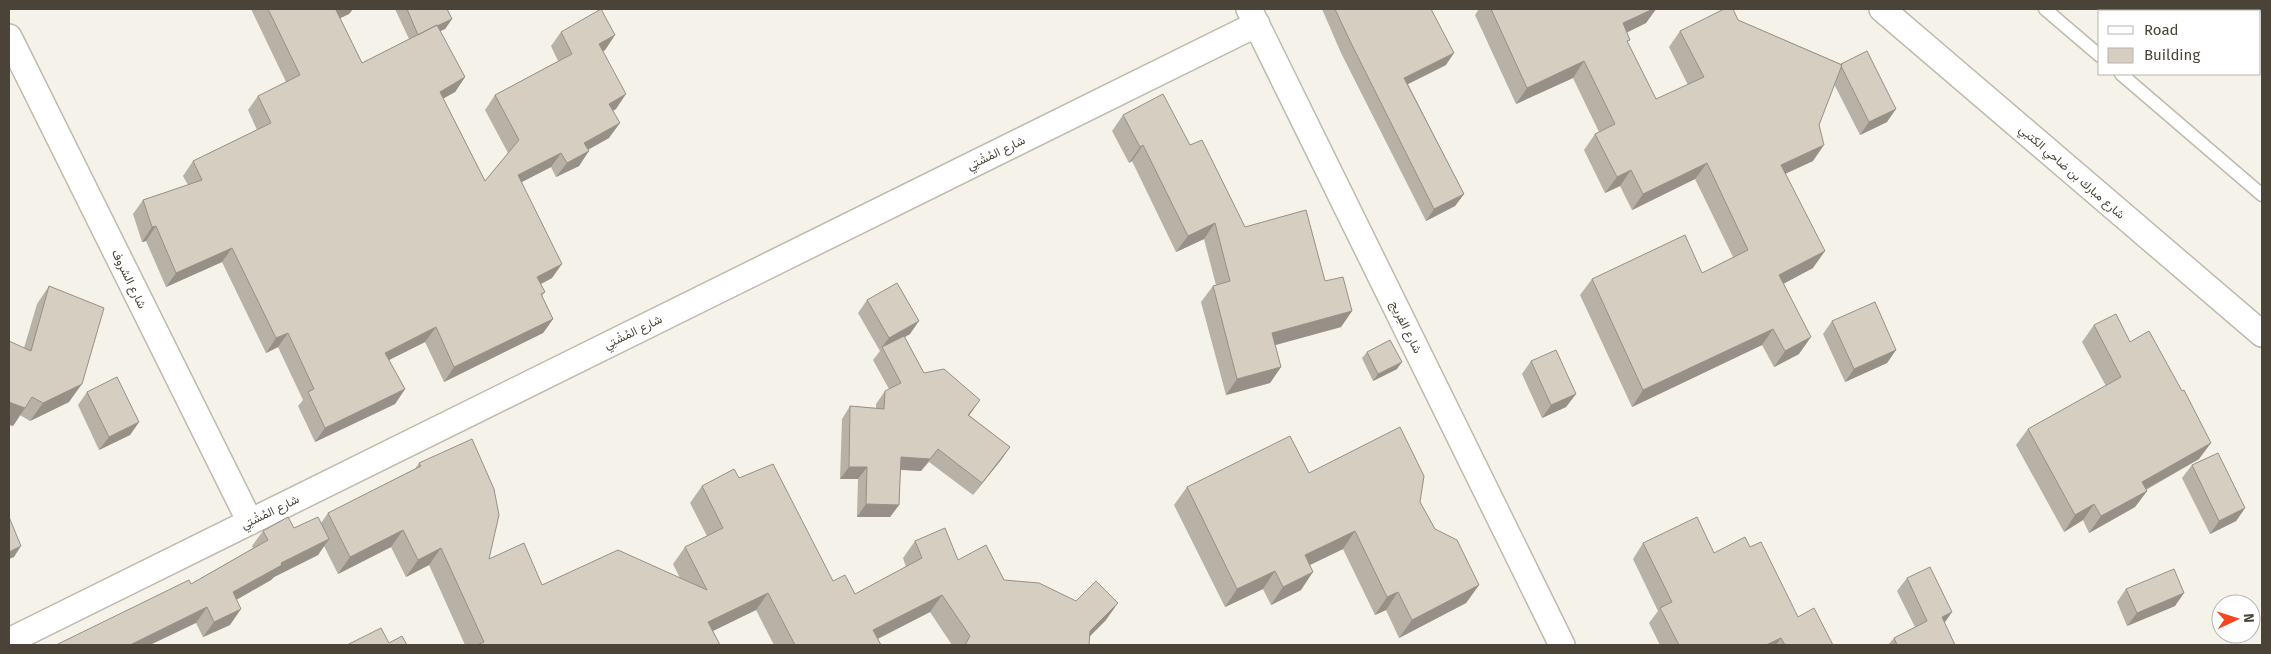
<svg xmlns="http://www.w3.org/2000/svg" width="2271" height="654" viewBox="0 0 2271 654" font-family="'Fira Sans',Vazirmatn,sans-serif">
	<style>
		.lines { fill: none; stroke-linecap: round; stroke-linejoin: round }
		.stream { stroke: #a9d0ef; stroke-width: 10 }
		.lane-casing { stroke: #c0baad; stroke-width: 15 }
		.street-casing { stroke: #c0baad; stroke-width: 28 }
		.lane { stroke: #fff; stroke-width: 12 }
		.street { stroke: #fff; stroke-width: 25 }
		.wall { fill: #b8b1a5 }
		.shaded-wall { fill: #969086 }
		.building { fill: #d6cec0; stroke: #969086 }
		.labels { text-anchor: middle; stroke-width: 4.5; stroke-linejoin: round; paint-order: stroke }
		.street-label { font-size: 12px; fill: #494338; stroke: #fff }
	</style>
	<rect width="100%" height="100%" fill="#f5f2ea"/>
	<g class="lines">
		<path class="stream" d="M2253 9 2256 11"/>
		<g class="lane-casing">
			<path id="lane" d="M2045 9 2100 56
				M2121 74 2262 195"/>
		</g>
		<g class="street-casing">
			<path id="street" d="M1249 9 1562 645
				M1882 9 2262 334
				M9 37 250 522
				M9 641 1257 24"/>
		</g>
		<use href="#lane" class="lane"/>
		<use href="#street" class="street"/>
	</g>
	<path class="wall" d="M251 9H353L349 14 340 18 362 63 409 39 395 9H447L452 19 445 29 440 31 465 77 455 92 443 98 485 181 508 153 485 110 495 95 558 61 551 46 561 32 615 35 605 50 603 51 616 109 613 111 609 138 588 150 579 166 556 177 551 167 522 182 552 278 541 284 545 292 542 296 553 319 543 333 444 382 425 342 389 360 405 389 395 404 315 442 298 406 303 400 278 347 266 353 222 262 166 287 146 241 142 242 133 214 143 200 188 185 183 176 193 161 257 130 248 110 258 96 286 82Z
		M1322 9H1431L1446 65 1408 84 1464 194 1455 206 1426 221 1341 53Z
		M1479 9H1656L1646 23 1627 32 1628 43 1656 99 1688 85 1669 47 1680 31 1738 20 1841 64 1887 122 1860 135 1834 84 1819 125 1813 161 1785 174 1813 268 1783 283 1799 354 1774 367 1762 345 1632 407 1580 295 1592 279 1702 273 1733 257 1695 179 1632 210 1620 186 1605 193 1584 150 1595 134 1599 132 1573 78 1516 104 1475 15Z
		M1123 115 1190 145 1245 227 1325 281 1352 311 1341 327 1275 345 1281 367 1270 383 1226 395 1201 302 1213 286 1216 285 1204 239 1176 252 1132 161 1129 163 1112 131Z
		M49 286 69 402 30 421 20 415 13 426 24 348 37 304Z
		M867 300 910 334 905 337 924 373 969 415 1010 447 1001 460 973 495 929 462 921 471 900 470 899 505 890 517H857L858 479H840L842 419 850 406 876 408V404L885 391 889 389 873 360 880 351 858 313Z
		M1832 321 1896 350 1887 363 1845 382 1823 334Z
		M2094 325 2130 342 2199 459 2146 490 2147 491 2135 507 2089 533 2083 520 2064 532 2016 445 2028 429 2106 386 2082 342Z
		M1367 352 1397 369 1373 381 1362 358Z
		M1531 361 1576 394 1566 407 1542 418 1522 374Z
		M87 392 139 422 130 435 99 450 78 405Z
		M419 463 489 559 542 585 680 578 673 564 685 547 707 536 690 503 702 486 739 478 833 581 855 594 906 567 903 558 915 541 1004 580 1106 620 1089 637V645H952L930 612 878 639 881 645H774L756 610 713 631 720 645H465L429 565 406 577 391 547 338 574 324 546 318 555 274 577 271 580 236 600 230 625 203 637 196 623 191 584 253 548 252 546 263 531 294 528 321 523 328 513 415 469Z
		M2192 465 2245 508 2236 521 2210 534 2182 478Z
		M1309 473 1420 502 1435 529 1479 585 1466 603 1399 638 1386 610 1375 615 1343 549 1310 565 1301 590 1271 605 1263 589 1225 607 1174 505 1187 487Z
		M1643 543 1714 553 1750 547 1798 617 1833 645H1660L1649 623 1658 611 1633 559Z
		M1907 578 1952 612 1944 623 1955 645H1888L1894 638 1915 627 1897 591Z
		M2126 589 2175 606 2127 626 2117 602Z"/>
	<path class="shaded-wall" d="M340 9H353L349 14 326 25 336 10Z
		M1653 9H1656L1646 23 1612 40 1623 23Z
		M452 19 445 29 411 45 418 35Z
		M615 35 605 50 589 59 599 44Z
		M1454 53 1446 65 1396 90 1404 78Z
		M1584 61 1573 78 1516 104 1527 88Z
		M465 77 455 92 430 106 440 92Z
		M626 94 616 109 599 118 609 104Z
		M1896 109 1887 122 1860 135 1869 122Z
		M620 123 609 138 574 157 584 143Z
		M1143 145 1132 161 1129 163 1140 147Z
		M1824 145 1813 161 1769 181 1781 165Z
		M589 151 579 166 556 177 567 163Z
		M561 153 551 167 508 189 518 175Z
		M1707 163 1695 179 1632 210 1643 194Z
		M1631 170 1620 186 1605 193 1617 177Z
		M1464 194 1455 206 1426 221 1434 209Z
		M1215 223 1204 239 1176 252 1188 236Z
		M156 226 146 241 142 242 152 227Z
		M232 248 222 262 166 287 176 273Z
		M1825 251 1813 268 1768 292 1779 275Z
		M562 264 552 278 527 291 537 277Z
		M1352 311 1341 327 1261 349 1272 333Z
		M553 319 543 333 444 382 454 367Z
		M919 321 910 334 883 349 882 347 889 338Z
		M436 327 425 342 375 367 385 353Z
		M1773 329 1762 345 1632 407 1643 390Z
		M288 333 278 347 266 353 276 338Z
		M1811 337 1799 354 1774 367 1785 351Z
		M1896 350 1887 363 1845 382 1854 369Z
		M1402 362 1397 369 1373 381 1378 374Z
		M1281 367 1270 383 1226 395 1237 379Z
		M82 384 69 402 30 421 43 403Z
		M405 389 395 404 315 442 325 428Z
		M1576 394 1566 407 1542 418 1551 405Z
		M980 400 971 413 959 427 968 415Z
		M9 402 25 408 13 426 9 425Z
		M139 422 130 435 99 450 109 437Z
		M2211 443 2199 459 2130 498 2142 482Z
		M1010 447 1001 460 973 495 982 483Z
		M938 449 921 471 892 469 901 457Z
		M849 467H867L858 479H840Z
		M2147 491 2135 507 2089 533 2101 516Z
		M866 504 899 505 890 517H857Z
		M2094 504 2083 520 2064 532 2075 515Z
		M2245 508 2236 521 2210 534 2219 521Z
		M403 530 391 547 338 574 350 557Z
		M1355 531 1343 549 1293 573 1305 555Z
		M329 539 318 555 274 577 271 580 222 608 233 592 281 563Z
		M21 546 14 557 9 559V552Z
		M441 548 429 565 406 577 418 560Z
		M1275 571 1263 589 1225 607 1237 589Z
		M1313 572 1301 590 1271 605 1283 587Z
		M1479 585 1466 603 1399 638 1412 620Z
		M1398 592 1386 610 1375 615 1387 597Z
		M768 593 756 610 696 639 708 622Z
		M2184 593 2175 606 2127 626 2137 613Z
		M942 595 930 612 865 645 873 630Z
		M1118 603 1106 620 1081 645 1090 631Z
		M207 607 196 623 150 645H130Z
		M241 609 230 625 203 637 214 622Z
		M1952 612 1943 625 1942 617Z
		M1781 638 1776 645H1766Z"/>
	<path class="building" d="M268 9H340L336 10 362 63 437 25 465 77 440 92 485 181 519 140 495 95 572 54 561 32 601 9 615 35 599 44 626 94 609 104 620 123 584 143 589 151 567 163 561 153 518 175 562 264 537 277 545 292 541 294 553 319 454 367 436 327 385 353 405 389 325 428 308 392 314 389 288 333 276 338 232 248 176 273 156 226 152 227 143 200 202 180 193 161 271 123 258 96 300 75Z
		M407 9H447L452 19 437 26V25L418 35Z
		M1335 9H1431L1454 53 1404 78 1464 194 1434 209 1350 41Z
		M1491 9H1653L1623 23 1630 40 1627 41 1656 99 1704 77 1680 31 1724 9H1733L1738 20 1842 65 1819 125 1824 145 1781 165 1825 251 1779 275 1811 337 1785 351 1773 329 1643 390 1592 279 1685 235 1702 273 1748 250 1707 163 1643 194 1631 170 1617 177 1595 134 1615 124 1584 61 1527 88Z
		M1867 51 1896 109 1869 122 1841 66 1842 65 1841 64Z
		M1163 94 1190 145 1202 140 1245 227 1306 210 1325 281 1343 277 1352 311 1272 333 1281 367 1237 379 1213 286 1230 281 1215 223 1188 236 1143 145 1140 147 1123 115Z
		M897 283 919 321 889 338 867 300Z
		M49 286 104 308 82 384 43 403 32 397 25 408 9 402V341L31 351Z
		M1875 302 1896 350 1854 369 1832 321Z
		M2116 314 2130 342 2149 331 2182 391 2184 390 2211 443 2142 482 2147 491 2101 516 2094 504 2075 515 2028 429 2121 377 2094 325Z
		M904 336 924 373 944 369 980 400 968 415 1010 447 982 483 938 449 930 459 901 457 899 505 866 504 867 467H849L850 406 884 409 885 391 901 383 882 347Z
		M1390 340 1402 362 1378 374 1367 352Z
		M1556 350 1576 394 1551 405 1531 361Z
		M117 377 139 422 109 437 87 392Z
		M1400 427 1424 476 1420 502 1435 529 1457 540 1479 585 1412 620 1398 592 1387 597 1355 531 1305 555 1313 572 1283 587 1275 571 1237 589 1187 487 1290 436 1309 473Z
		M472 439 494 489 499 515 489 559 524 543 542 585 618 550 707 590 685 547 723 528 702 486 734 469 739 478 773 464 833 581 845 575 855 594 922 558 915 541 945 528 958 560 986 545 1004 580 1039 583 1076 601 1096 581 1118 603 1090 631 1089 645H965L970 636 942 595 873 630 881 645H795L768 593 708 622 720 645H477L484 642 441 548 418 560 403 530 350 557 328 513 421 466 419 463Z
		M2218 453 2245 508 2219 521 2192 465Z
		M9 517 21 546 9 552Z
		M288 517 294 528 318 517 329 539 281 563 282 565 233 592 241 609 214 622 207 607 130 645H56L189 580 191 584 268 540 263 531Z
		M1697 517 1714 553 1745 537 1750 547 1761 542 1798 617 1814 608 1833 645H1785L1781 638 1766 645H1679L1660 608 1672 602 1643 543Z
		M1930 567 1952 612 1942 617 1955 645H1897L1894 638 1927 621 1907 578Z
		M2174 569 2184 593 2137 613 2126 589Z
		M381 628 389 643 402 636 407 645H347Z"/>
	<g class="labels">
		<g class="street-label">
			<text transform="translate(996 153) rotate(-26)" y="4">شارع المُشْتِي</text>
			<text transform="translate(2072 172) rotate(41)" y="4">شارع مبارك بن ضاحي الكتبي</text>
			<text transform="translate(129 279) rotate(64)" y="4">شارع الشروف</text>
			<text transform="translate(1406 327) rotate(64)" y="4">شارع الفِريج</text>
			<text transform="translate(633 332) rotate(-26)" y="4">شارع المُشْتِي</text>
			<text transform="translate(270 512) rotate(-26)" y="4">شارع المُشْتِي</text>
		</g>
	</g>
	<rect width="2271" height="654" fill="none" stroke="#494338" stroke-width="20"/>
	<rect x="2098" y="10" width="162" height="65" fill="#ffffff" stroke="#b6b4af"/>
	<rect x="2108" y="26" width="25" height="8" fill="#ffffff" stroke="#b6b4af"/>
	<text x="2144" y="35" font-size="15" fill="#494338">Road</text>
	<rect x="2108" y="48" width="25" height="15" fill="#d6cec0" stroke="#b6b4af"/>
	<text x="2144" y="60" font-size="15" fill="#494338">Building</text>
	<g transform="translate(2236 619) rotate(86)"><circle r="24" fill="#ffffff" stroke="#b6b4af"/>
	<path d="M0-4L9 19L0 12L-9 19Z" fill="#f44722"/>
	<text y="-8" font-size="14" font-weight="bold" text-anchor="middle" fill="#494338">N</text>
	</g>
</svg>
